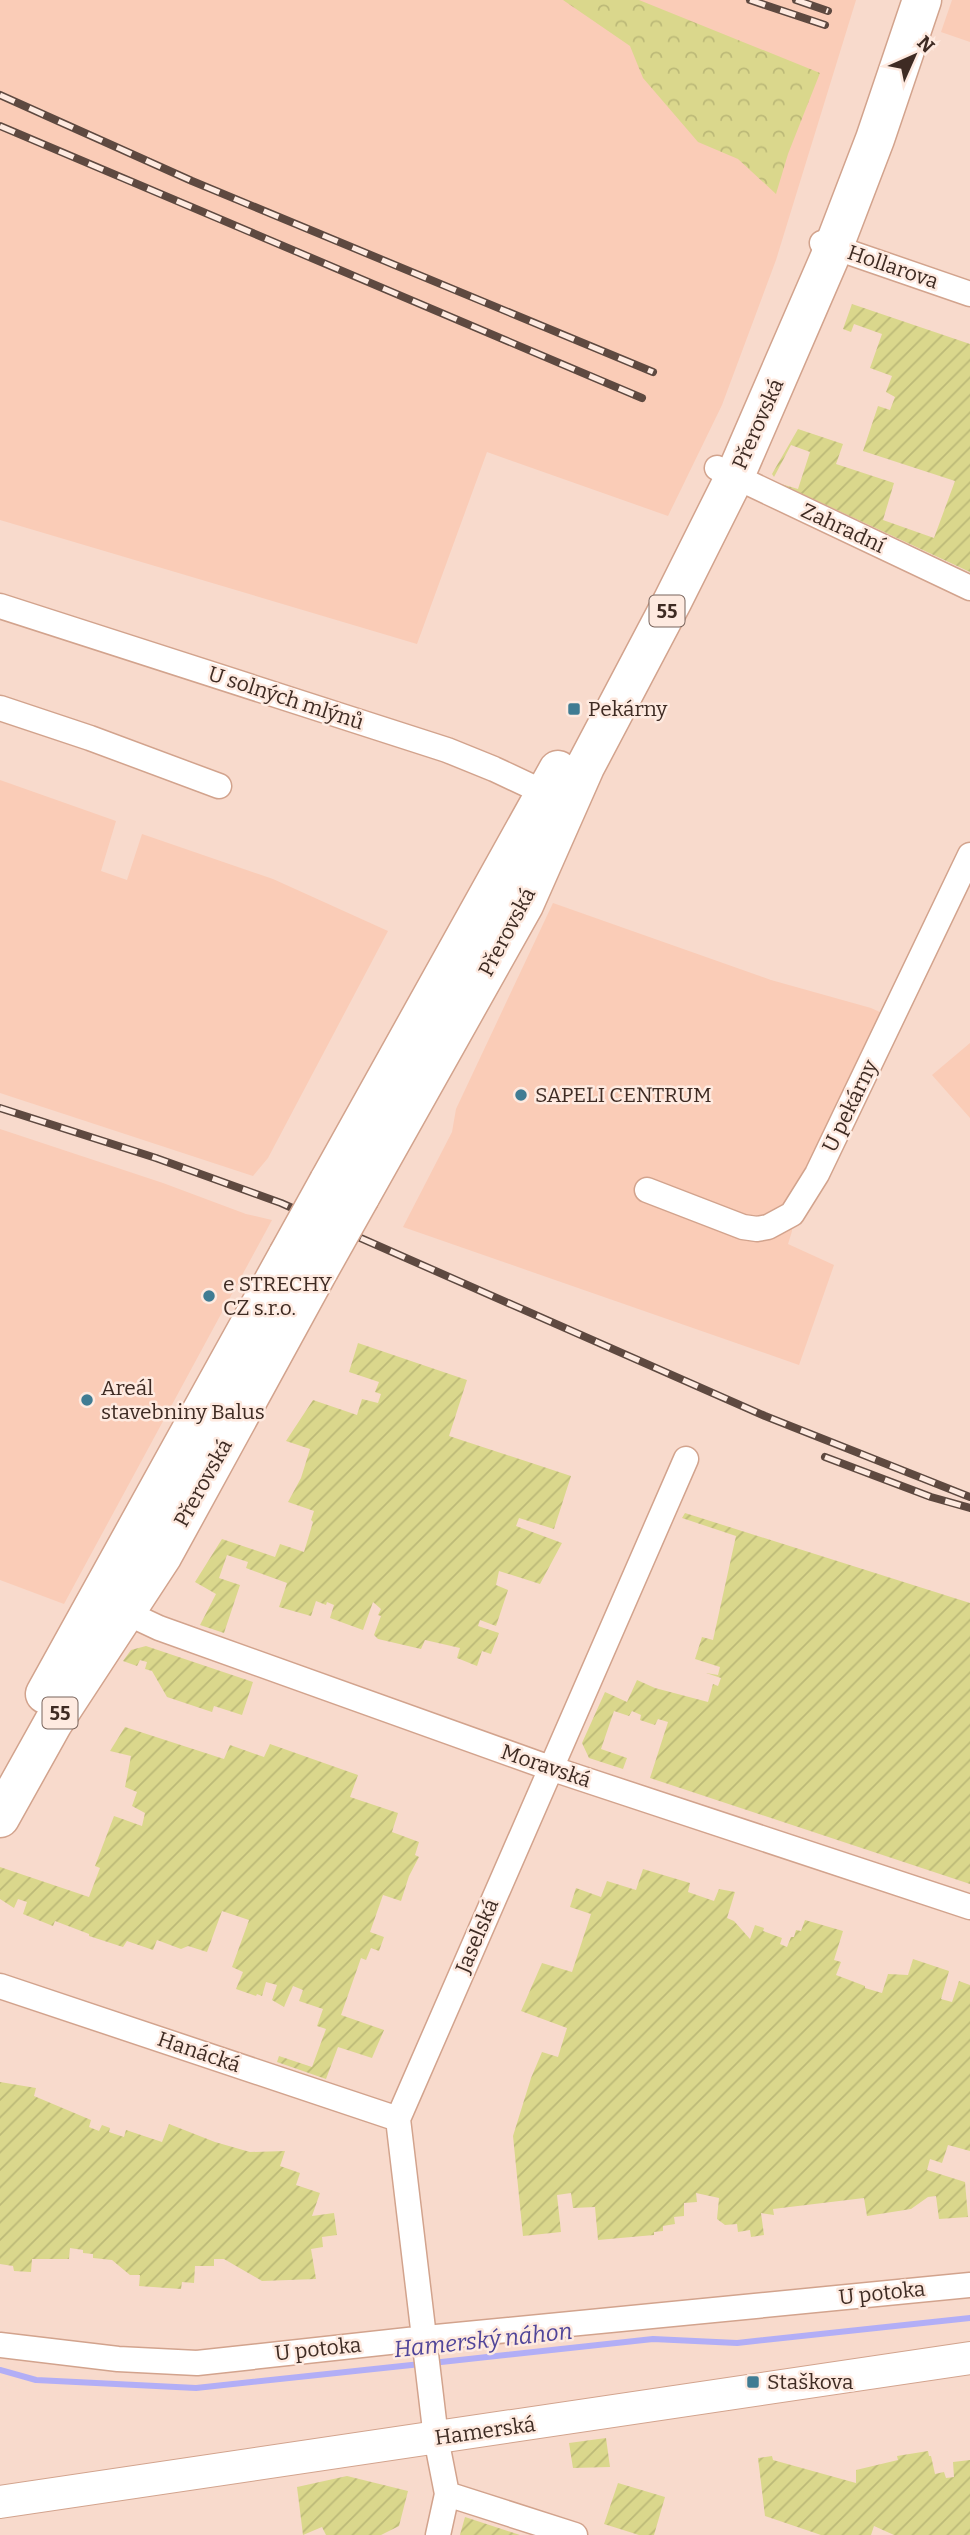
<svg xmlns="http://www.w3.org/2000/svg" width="970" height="2535" viewBox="0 0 970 2535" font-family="Bitter,serif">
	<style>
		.built { fill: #faccb7 }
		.forest { fill: url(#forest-crowns) }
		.garden { fill: url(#garden-furrows) }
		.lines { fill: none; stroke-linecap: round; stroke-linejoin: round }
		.stream { stroke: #b2aef6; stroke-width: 6 }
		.minor-casing { stroke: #d2a38d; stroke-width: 27 }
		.tertiary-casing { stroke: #d2a38d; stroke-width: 34 }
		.primary-casing { stroke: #d2a38d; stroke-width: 41 }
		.minor { stroke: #fff; stroke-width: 24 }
		.tertiary { stroke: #fff; stroke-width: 32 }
		.primary { stroke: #fff; stroke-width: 38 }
		.rail-casing { stroke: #5e4940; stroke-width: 8 }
		.rail { stroke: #feeae0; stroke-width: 5; stroke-dasharray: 16; stroke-linecap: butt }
		.primary-bridge-casing { stroke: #d2a38d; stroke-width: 41; stroke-linecap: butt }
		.primary-bridge { stroke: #fff; stroke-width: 38 }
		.poi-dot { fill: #407c93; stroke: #feeae0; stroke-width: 2.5 }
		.labels { text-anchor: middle; stroke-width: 5; stroke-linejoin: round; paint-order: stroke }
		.shield { fill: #feeae0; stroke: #78645c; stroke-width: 2 }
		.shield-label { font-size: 19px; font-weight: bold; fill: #3e2b23 }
		.street-label { font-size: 21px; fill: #3e2b23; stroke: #feeae0 }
		.poi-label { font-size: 21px; fill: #3e2b23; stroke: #feeae0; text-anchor: start }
		.water-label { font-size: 23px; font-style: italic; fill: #504599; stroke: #feeae0 }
	</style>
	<defs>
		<pattern id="forest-crowns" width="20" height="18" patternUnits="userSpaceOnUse" patternTransform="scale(1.75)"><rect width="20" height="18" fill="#dad78c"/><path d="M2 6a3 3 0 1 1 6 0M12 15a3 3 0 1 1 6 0" fill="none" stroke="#bcb978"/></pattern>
		<pattern id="garden-furrows" width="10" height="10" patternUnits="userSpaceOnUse" patternTransform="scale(1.75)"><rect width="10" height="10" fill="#dad78c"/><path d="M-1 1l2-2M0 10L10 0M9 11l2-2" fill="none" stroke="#bcb978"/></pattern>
	</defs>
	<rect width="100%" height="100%" fill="#f8dacc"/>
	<path class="built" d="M0 0H856L776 260 722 405 668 516 487 452 417 644 0 520Z
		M952 0H970V42L941 32Z
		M0 780 116 821 101 871 127 880 142 834 273 879 388 931 268 1158 253 1176 0 1093Z
		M553 903 771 980 871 1008 893 1018 792 1214V1231L788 1244 834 1265 799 1365 403 1227 452 1132 456 1109Z
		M970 1043V1118L932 1075Z
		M0 1129 163 1183 246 1214 272 1220 64 1604 0 1580Z"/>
	<path class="forest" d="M563 0H639L820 73 788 154 776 194 738 159 698 142 643 78 630 46Z"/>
	<path class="garden" d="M852 304 970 344V572L781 484 798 489 810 452 791 445 774 477 772 474 798 429 843 444 836 464 894 483 883 520 934 538 955 481 863 451 878 406 890 410 895 397 886 392 892 376 870 368 882 334 854 324 851 332 843 329Z
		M358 1343 467 1380 449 1436 571 1476 554 1529 519 1518 516 1526 562 1543 540 1584 499 1571 496 1585 508 1590 496 1626 480 1620 478 1626 499 1633 491 1654 482 1651 477 1666 457 1658 460 1648 425 1640 421 1649 378 1639 374 1635 381 1616 378 1615 381 1609 373 1602 363 1630 330 1618 334 1605 327 1602 326 1605 316 1601 311 1616 279 1607 287 1583 246 1568 248 1562 227 1555 219 1578 240 1585 224 1633 200 1625 216 1594 195 1582 222 1539 275 1557 280 1544 304 1552 313 1522 311 1520 314 1511 288 1502 301 1478 310 1449 286 1441 313 1400 357 1415 362 1399 378 1403 381 1394 375 1392 379 1382 349 1372Z
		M685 1513 970 1603V1884L650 1778 668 1722 658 1719 655 1725 640 1720 641 1715 632 1711 629 1716 614 1711 601 1749 627 1758 623 1769 589 1758 582 1743 605 1692 627 1702 637 1680 655 1688 708 1702 713 1684 718 1686 721 1678 706 1673 718 1675 720 1667 695 1659 702 1637 713 1640 736 1536 682 1518Z
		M146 1646 253 1682 242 1715 214 1706 212 1712 167 1697 152 1671 145 1669 147 1662 140 1660 137 1666 123 1661 131 1650Z
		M125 1727 224 1759 230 1745 264 1757 270 1744 358 1775 350 1797 398 1813 392 1832 419 1842 415 1855 419 1857 409 1876 401 1901 383 1895 370 1932 384 1937 379 1951 371 1948 366 1960 361 1958 341 2015 384 2030 372 2058 338 2047 326 2079 277 2062 279 2056 312 2067 326 2029 317 2026 323 2009 299 2001 303 1990 293 1986 284 2007 272 2000 277 1985 266 1982 262 1996 257 1994 256 1996 236 1989 243 1972 232 1967 249 1920 222 1911 207 1952 188 1946 181 1949 157 1940 153 1950 127 1941 123 1947 89 1936V1934L55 1921 53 1926 23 1914 27 1902 18 1899 14 1908 0 1899V1867L89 1897 100 1868 95 1866 114 1816 142 1826 145 1813 132 1806 137 1792 125 1787 131 1756 110 1751Z
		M643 1869 690 1883 688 1892 714 1901 719 1889 735 1892 727 1918 734 1921 750 1939 755 1925 764 1928 763 1931 782 1938 780 1944 787 1947 791 1937H794L796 1930 801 1931 805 1920 843 1931 834 1960 841 1962 836 1975 865 1986V1988L882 1993 888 1974 908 1975 913 1959 949 1971 941 1999 952 2002 959 1981 970 1985V2151L948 2145 942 2163 930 2159 927 2170 965 2182 968 2217 939 2219 936 2196 928 2197 911 2209 867 2216 864 2198 773 2209 774 2215 761 2213 764 2235 751 2237 750 2230 738 2232 737 2224 725 2225 717 2219 719 2198 696 2193 697 2202 684 2203V2216L674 2217 675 2224 663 2226V2231L654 2232V2235L598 2240 595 2207 573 2208 571 2193 557 2195 561 2232 523 2236 513 2136 531 2078 542 2052 558 2057 567 2028 521 2011 542 1963 572 1972 591 1914 570 1907 576 1888 601 1897 607 1881 636 1890Z
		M0 2082 36 2088 34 2096 91 2120 89 2127 99 2131 102 2125 110 2128 109 2132 124 2137 126 2130 162 2142 169 2124 215 2142 250 2152 285 2151 280 2166 300 2173 296 2185 320 2193 312 2216 334 2213 337 2235 322 2237 323 2247 311 2249 316 2279 262 2281 224 2259H214V2266H195L194 2283 182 2282 181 2289 139 2286 140 2275H130L112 2260 93 2258V2254L83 2253V2250L70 2248 69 2259H32L31 2272 14 2271 13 2266 0 2264Z
		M606 2438 610 2467 573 2468 569 2443Z
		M928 2451 929 2456H931L935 2474 944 2472 946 2478 954 2477 953 2462 970 2460V2535H894L874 2526 871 2535H821L765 2516 758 2458 772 2456 773 2460 856 2483V2470L898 2460 897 2456Z
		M347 2476 408 2491 399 2526 381 2535H326L322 2527 303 2535 297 2487Z
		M618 2483 665 2497 654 2535H639L604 2524Z
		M465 2517 520 2535H460Z"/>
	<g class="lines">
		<path class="stream" d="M432 2363 653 2339 737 2343 970 2318
			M0 2370 36 2380 196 2388 421 2364"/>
		<g class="minor-casing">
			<path id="minor" d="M822 243 970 294
				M717 468 970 588
				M0 606 447 750 494 769 558 799
				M0 708 90 738 219 786
				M647 1190 743 1227 757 1229 768 1227 792 1214 817 1174 970 855
				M127 1613 159 1628 550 1768 970 1907
				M0 1986 398 2119
				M0 2345 118 2359 197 2363 426 2338 970 2285
				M447 2494 575 2535
				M438 2535 447 2494 436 2438 398 2119 686 1459"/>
		</g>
		<g class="tertiary-casing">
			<path id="tertiary" d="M0 2502 970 2358"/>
		</g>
		<g class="primary-casing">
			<path id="primary" d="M329 1181 558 770
				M360 1197 524 905 585 767 673 600 735 476 829 259 875 139 922 0
				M45 1694 288 1255
				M0 1818 53 1723 163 1555 319 1270"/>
		</g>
		<use href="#minor" class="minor"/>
		<use href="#tertiary" class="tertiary"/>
		<use href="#primary" class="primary"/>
		<g class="rail-casing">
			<path id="rail" d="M750 0 825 25
				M796 0 828 11
				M0 95 192 181 653 372
				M0 126 642 398
				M0 1108 156 1158 281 1203 765 1416 970 1497
				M825 1457 931 1497 970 1508"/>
		</g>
		<use href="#rail" class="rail"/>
		<g class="primary-bridge-casing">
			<path id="primary-bridge" d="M288 1255 329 1181
				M319 1270 360 1197"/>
		</g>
		<use href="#primary-bridge" class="primary-bridge"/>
	</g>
	<g class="poi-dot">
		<rect x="567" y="702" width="14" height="14" rx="3.5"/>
		<circle cx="521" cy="1095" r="7"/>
		<circle cx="209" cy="1296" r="7"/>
		<circle cx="87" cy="1400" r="7"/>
		<rect x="746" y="2375" width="14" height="14" rx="3.5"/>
	</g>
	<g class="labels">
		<g class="shield">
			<rect x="649.5" y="595.5" width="35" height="31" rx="5"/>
			<rect x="42.5" y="1697.5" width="35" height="31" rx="5"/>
		</g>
		<g class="shield-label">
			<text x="667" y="618">55</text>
			<text x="60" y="1720">55</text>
		</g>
		<g class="street-label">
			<text transform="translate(893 267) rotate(19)" y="7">Hollarova</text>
			<text transform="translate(758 424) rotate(-66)" y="7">Přerovská</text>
			<text transform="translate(843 528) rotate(25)" y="7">Zahradní</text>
			<text transform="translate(286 698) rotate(18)" y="7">U solných mlýnů</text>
			<text transform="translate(507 932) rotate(-62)" y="7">Přerovská</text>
			<text transform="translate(850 1106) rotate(-64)" y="7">U pekárny</text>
			<text transform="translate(203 1483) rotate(-61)" y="7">Přerovská</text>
			<text transform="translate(546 1766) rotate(19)" y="7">Moravská</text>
			<text transform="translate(477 1936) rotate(-67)" y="7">Jaselská</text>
			<text transform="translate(199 2052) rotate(19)" y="7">Hanácká</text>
			<text transform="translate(882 2293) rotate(-6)" y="7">U potoka</text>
			<text transform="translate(318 2349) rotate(-6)" y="7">U potoka</text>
			<text transform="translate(485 2431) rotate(-8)" y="7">Hamerská</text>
		</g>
		<g class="poi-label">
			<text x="588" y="716">Pekárny</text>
			<text x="535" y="1102">SAPELI CENTRUM</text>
			<text x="223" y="1291">e STRECHY<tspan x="223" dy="24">CZ s.r.o.</tspan></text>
			<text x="101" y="1395">Areál<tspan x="101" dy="24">stavebniny Balus</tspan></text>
			<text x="767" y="2389">Staškova</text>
		</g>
		<g class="water-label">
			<text transform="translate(483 2340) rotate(-6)" y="8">Hamerský náhon</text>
		</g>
	</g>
	<g transform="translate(914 56) rotate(45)" stroke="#feeae0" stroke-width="5" paint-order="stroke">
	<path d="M0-5L12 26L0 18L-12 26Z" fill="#3e2b23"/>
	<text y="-10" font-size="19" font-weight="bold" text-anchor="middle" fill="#3e2b23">N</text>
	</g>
</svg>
